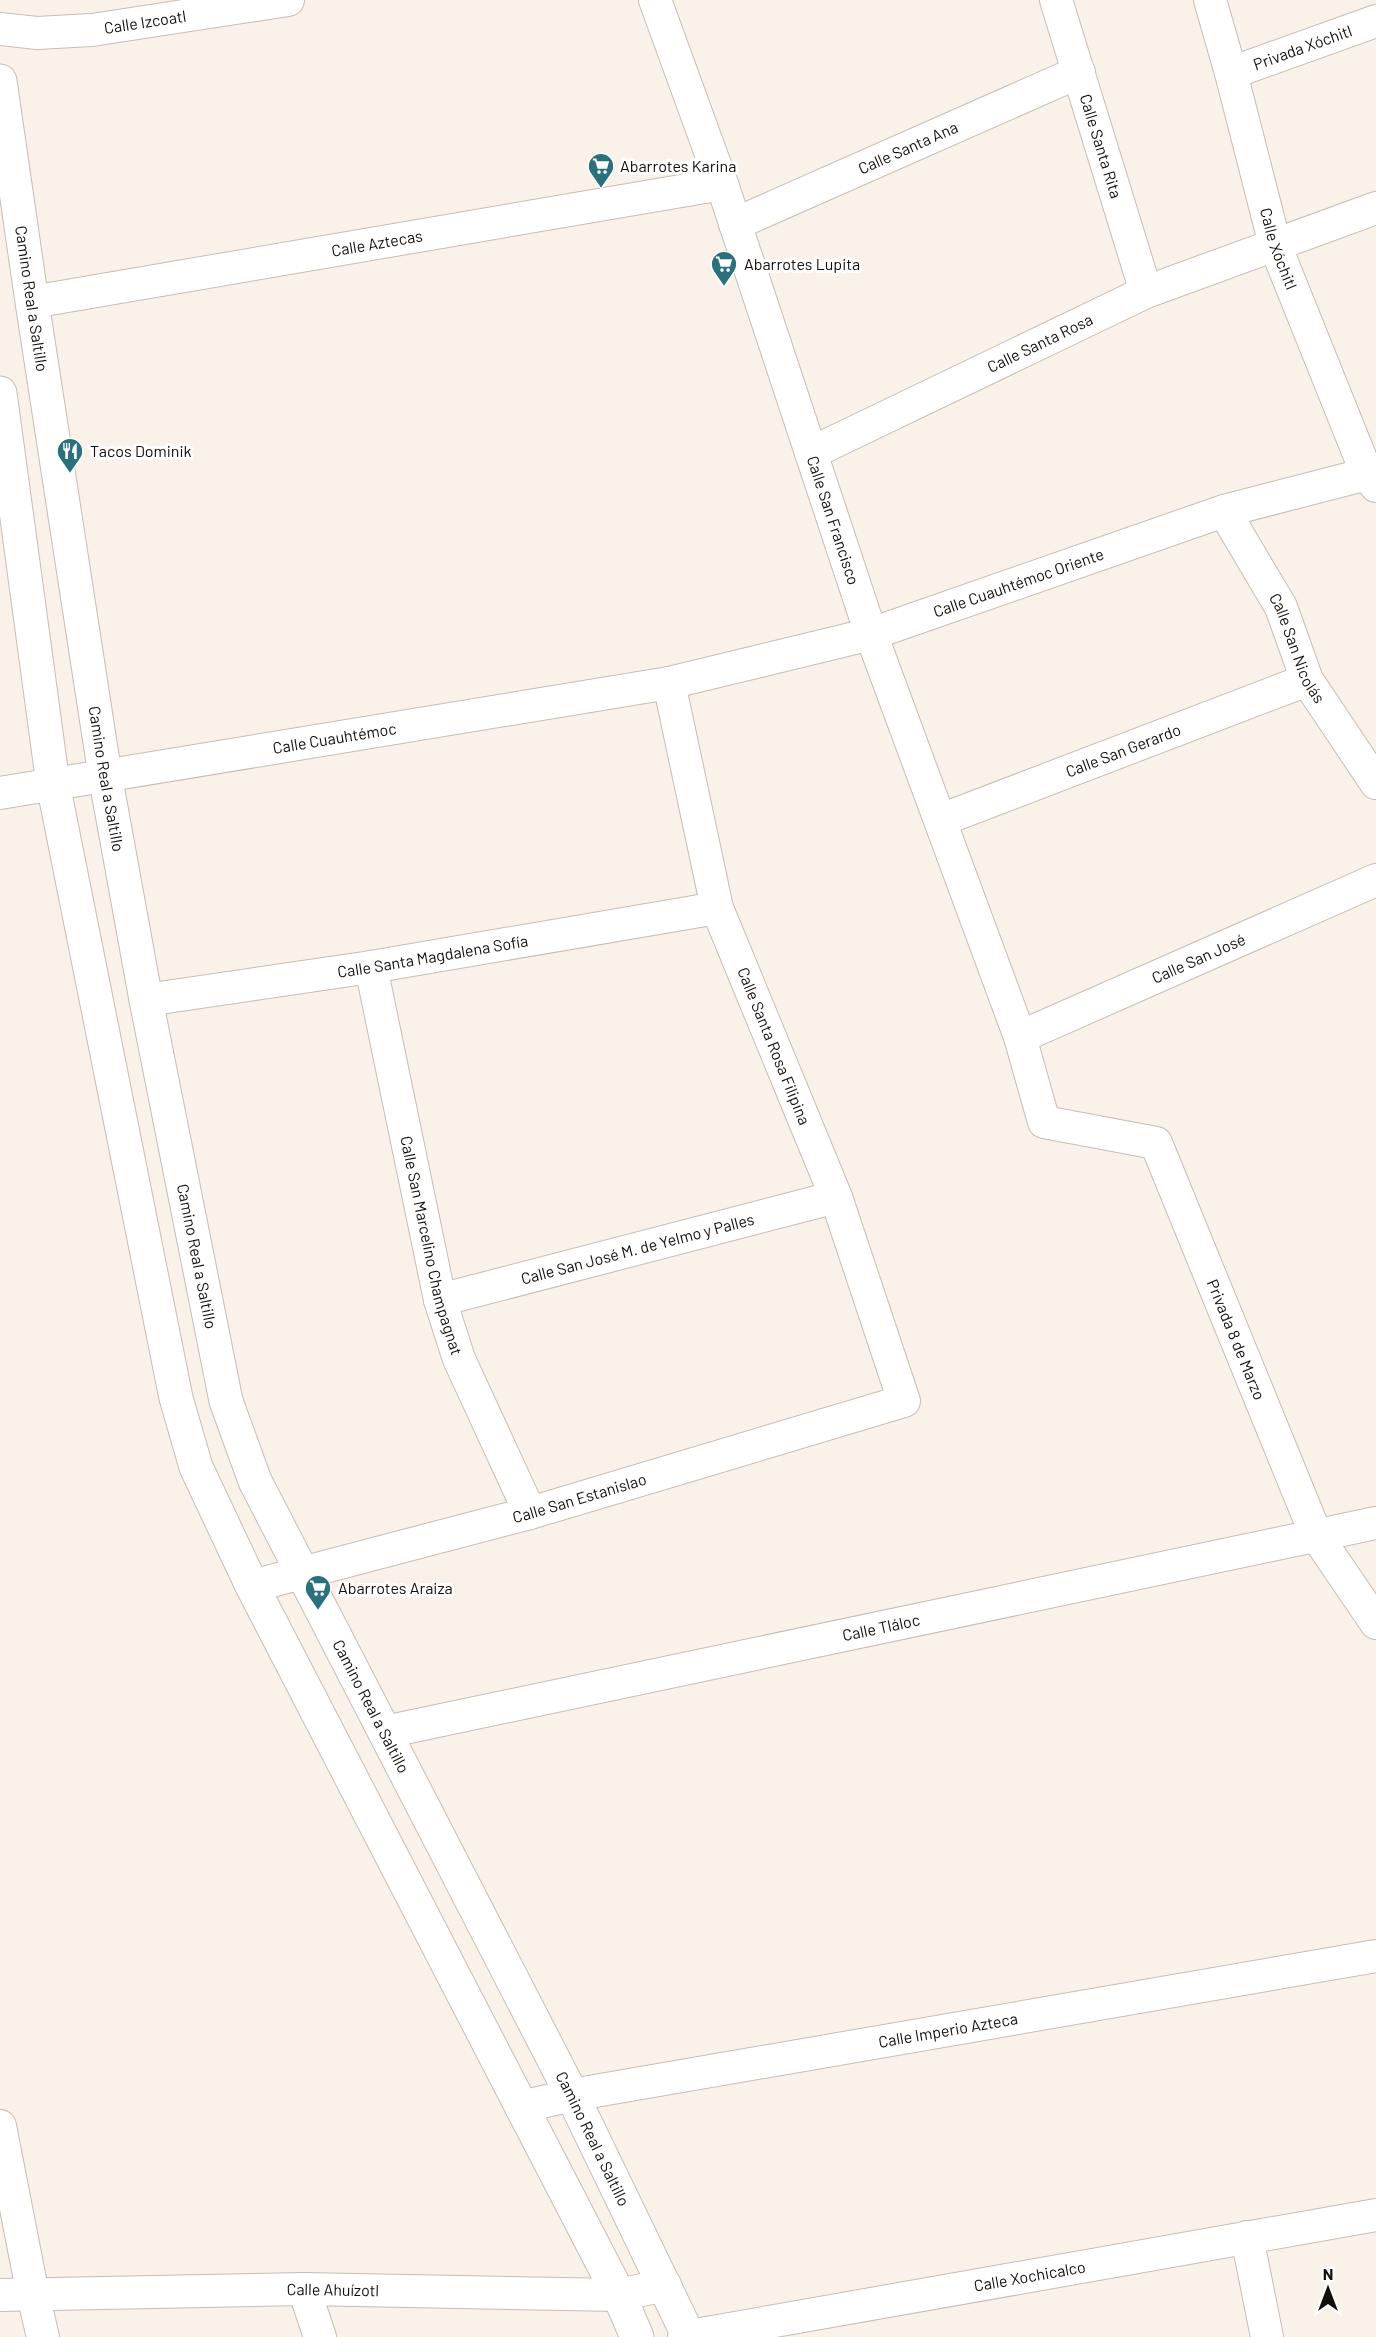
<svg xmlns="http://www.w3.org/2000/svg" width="1376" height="2337" viewBox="0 0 1376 2337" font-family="Barlow,sans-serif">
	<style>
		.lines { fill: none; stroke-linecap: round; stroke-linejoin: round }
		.street-casing { stroke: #c6bdb4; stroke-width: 34 }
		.secondary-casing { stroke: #c6bdb4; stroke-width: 35 }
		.street { stroke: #fff; stroke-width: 32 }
		.secondary { stroke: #fff; stroke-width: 33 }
		.labels { text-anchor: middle; stroke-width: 6; stroke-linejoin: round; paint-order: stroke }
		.street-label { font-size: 16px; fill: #120f0c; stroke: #fff }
		.poi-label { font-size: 16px; fill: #120f0c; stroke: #fff; text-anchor: start }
	</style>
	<rect width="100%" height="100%" fill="#faf1e8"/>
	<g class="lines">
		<g class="street-casing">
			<g id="street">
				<path id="s1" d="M655 0 722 184 871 634 1020 1037 1044 1122 1156 1143 1316 1535 1376 1623"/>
				<path id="s2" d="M1056 0 1146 292"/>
				<path id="s3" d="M1210 0 1231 73 1275 245 1367 474 1376 486"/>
				<path id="s4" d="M0 29 37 33 92 30 288 0"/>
				<path id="s5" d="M1231 73 1376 21"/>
				<path id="s6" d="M735 224 1079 72"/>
				<path id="s7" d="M32 302 722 184"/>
				<path id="s8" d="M811 453 1146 292 1376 208"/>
				<path id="s9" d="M1224 511 1281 607 1307 680 1376 783"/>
				<path id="s10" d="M0 793 669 683 871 634 1224 511 1367 474"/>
				<path id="s11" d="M941 820 1307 680"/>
				<path id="s12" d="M371 967 440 1300 459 1359 530 1513"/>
				<path id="s13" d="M146 1000 371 967 717 908"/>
				<path id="s14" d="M1020 1037 1376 880"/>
				<path id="s15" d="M440 1300 836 1197"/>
				<path id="s16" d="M252 1586 530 1513 904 1401 836 1197 717 908 669 683"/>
				<path id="s17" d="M385 1732 1376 1523"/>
				<path id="s18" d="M521 2107 572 2095 1376 1956"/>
				<path d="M0 2126 33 2295 43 2337"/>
				<path d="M1247 2237 1267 2337"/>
				<path d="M304 2289 320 2337"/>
				<path id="s19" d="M0 2295 304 2289 619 2295 665 2285"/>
				<path id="s20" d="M684 2337 1376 2215"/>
			</g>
		</g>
		<g class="secondary-casing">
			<g id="secondary">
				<path id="s21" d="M0 81 32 302 105 775 146 1000 226 1401 255 1481 572 2095 689 2337"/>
				<path d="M0 393 53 784 176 1398 196 1467 252 1586 619 2295 637 2337"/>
			</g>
		</g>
		<use href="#street" class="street"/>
		<use href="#secondary" class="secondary"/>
	</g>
	<defs>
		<g id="supermarket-pin" transform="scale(1.35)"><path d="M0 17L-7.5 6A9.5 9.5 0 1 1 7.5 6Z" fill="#29717c" stroke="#fff"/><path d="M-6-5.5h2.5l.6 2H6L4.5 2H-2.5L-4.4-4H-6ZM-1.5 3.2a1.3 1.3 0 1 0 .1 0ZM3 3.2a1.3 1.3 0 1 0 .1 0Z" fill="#fff"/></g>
		<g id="restaurant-pin" transform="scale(1.35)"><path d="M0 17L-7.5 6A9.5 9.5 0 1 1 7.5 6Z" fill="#29717c" stroke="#fff"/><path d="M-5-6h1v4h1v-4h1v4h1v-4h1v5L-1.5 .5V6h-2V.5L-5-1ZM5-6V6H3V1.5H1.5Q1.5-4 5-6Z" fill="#fff"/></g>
	</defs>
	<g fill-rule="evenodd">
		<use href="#supermarket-pin" x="601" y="166"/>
		<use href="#supermarket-pin" x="724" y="264"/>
		<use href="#restaurant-pin" x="70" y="451"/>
		<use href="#supermarket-pin" x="318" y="1588"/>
	</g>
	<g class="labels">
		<g class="street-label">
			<text dy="6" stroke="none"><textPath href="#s4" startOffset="146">Calle Izcoatl</textPath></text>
			<text dy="6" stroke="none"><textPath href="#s5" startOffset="76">Privada Xóchitl</textPath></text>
			<text dy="6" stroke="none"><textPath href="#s2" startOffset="153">Calle Santa Rita</textPath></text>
			<text dy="6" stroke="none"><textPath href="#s6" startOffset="189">Calle Santa Ana</textPath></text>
			<text dy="6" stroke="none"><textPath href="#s7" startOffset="350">Calle Aztecas</textPath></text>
			<text dy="6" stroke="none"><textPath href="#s3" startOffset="258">Calle Xóchitl</textPath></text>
			<text dy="6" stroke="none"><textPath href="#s21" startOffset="220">Camino Real a Saltillo</textPath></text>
			<text dy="6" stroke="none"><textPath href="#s8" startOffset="254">Calle Santa Rosa</textPath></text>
			<text dy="6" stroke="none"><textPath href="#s1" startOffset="550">Calle San Francisco</textPath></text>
			<text dy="6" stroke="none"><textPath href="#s10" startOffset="1042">Calle Cuauhtémoc Oriente</textPath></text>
			<text dy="6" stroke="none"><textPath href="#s9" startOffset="156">Calle San Nicolás</textPath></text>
			<text dy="6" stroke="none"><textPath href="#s10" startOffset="339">Calle Cuauhtémoc</textPath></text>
			<text dy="6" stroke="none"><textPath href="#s11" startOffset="195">Calle San Gerardo</textPath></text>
			<text dy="6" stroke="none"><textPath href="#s21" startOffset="706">Camino Real a Saltillo</textPath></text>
			<text dy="6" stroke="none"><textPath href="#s13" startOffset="290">Calle Santa Magdalena Sofía</textPath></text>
			<text dy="6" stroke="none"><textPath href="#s14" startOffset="195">Calle San José</textPath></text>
			<text transform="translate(774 1046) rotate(68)" y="6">Calle Santa Rosa Filipina</text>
			<text dy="6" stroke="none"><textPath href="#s12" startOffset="285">Calle San Marcelino Champagnat</textPath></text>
			<text dy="6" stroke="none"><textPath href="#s15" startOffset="204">Calle San José M. de Yelmo y Palles</textPath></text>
			<text dy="6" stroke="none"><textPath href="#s21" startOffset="1192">Camino Real a Saltillo</textPath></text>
			<text dy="6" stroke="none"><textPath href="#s1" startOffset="1514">Privada 8 de Marzo</textPath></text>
			<text dy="6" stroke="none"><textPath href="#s16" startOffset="339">Calle San Estanislao</textPath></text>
			<text dy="6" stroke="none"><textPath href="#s17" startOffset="507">Calle Tláloc</textPath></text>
			<text dy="6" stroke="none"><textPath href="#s21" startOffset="1678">Camino Real a Saltillo</textPath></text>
			<text dy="6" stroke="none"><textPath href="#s18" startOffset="434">Calle Imperio Azteca</textPath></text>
			<text dy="6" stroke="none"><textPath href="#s21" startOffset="2164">Camino Real a Saltillo</textPath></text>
			<text dy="6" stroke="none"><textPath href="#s20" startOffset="351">Calle Xochicalco</textPath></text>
			<text dy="6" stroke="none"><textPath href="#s19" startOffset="333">Calle Ahuízotl</textPath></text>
		</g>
		<g class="poi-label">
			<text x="620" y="172">Abarrotes Karina</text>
			<text x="744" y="270">Abarrotes Lupita</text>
			<text x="90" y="457">Tacos Dominik</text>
			<text x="338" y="1594">Abarrotes Araiza</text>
		</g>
	</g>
	<g transform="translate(1328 2289)" stroke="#ffffff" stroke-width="4.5" paint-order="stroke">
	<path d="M0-4.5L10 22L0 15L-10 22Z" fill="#120f0c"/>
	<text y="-9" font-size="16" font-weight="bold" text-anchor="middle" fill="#120f0c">N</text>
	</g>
</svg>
